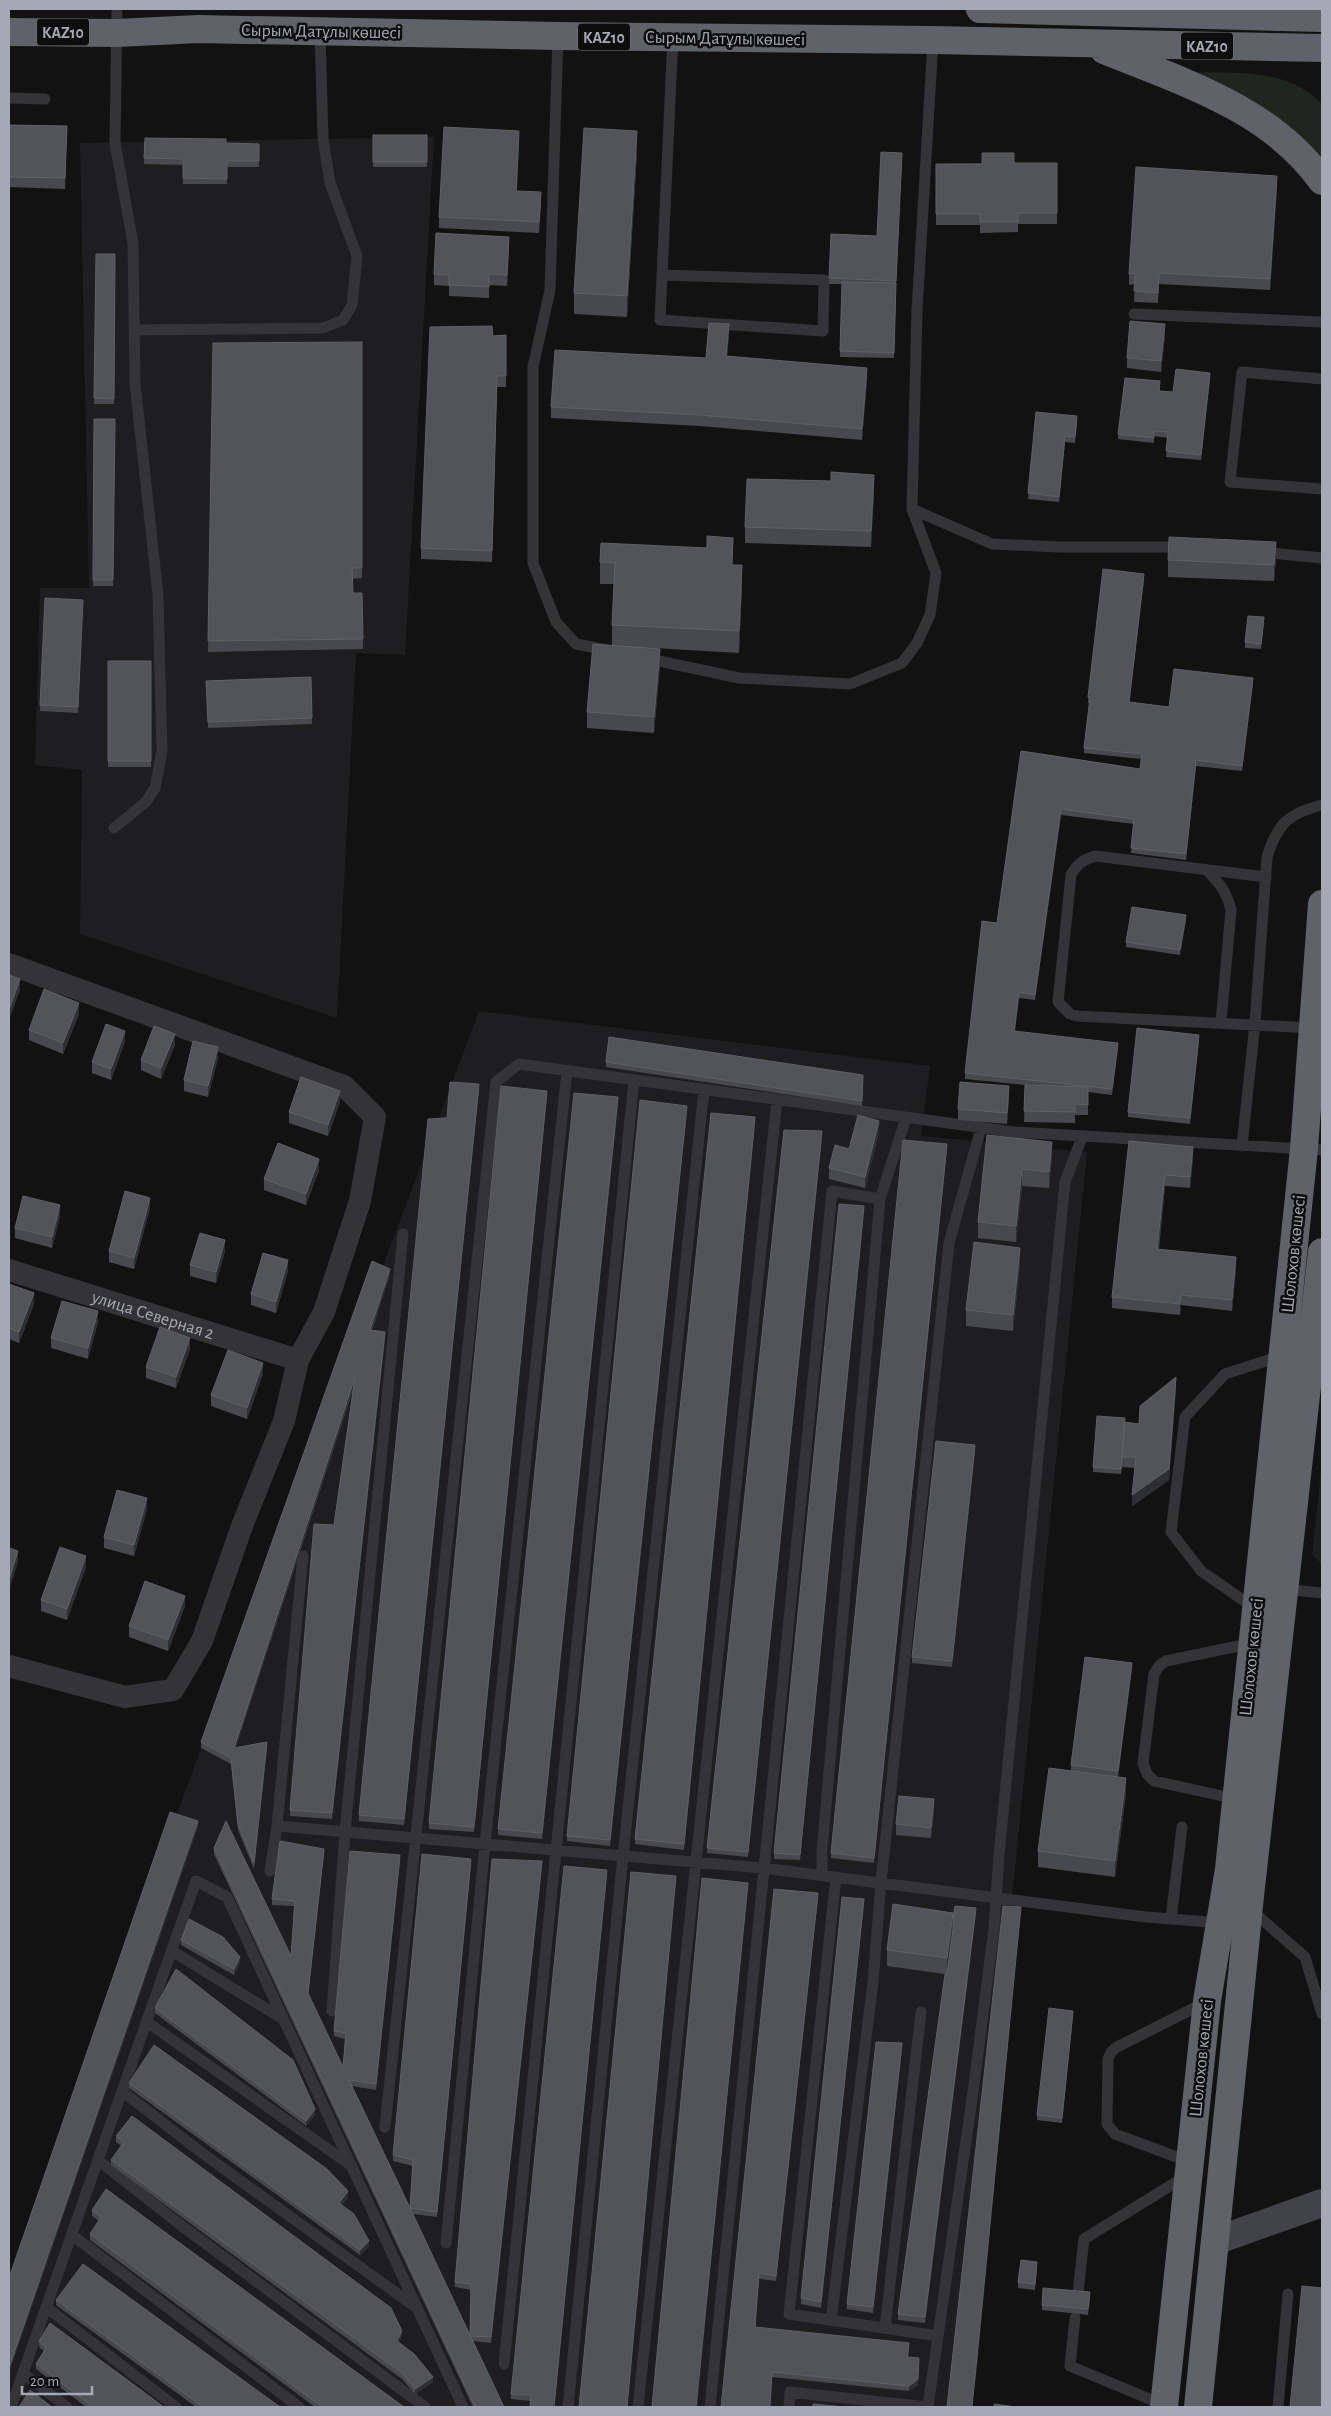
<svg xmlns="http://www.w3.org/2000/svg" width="1331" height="2416" viewBox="0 0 1331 2416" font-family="'Alegreya Sans',sans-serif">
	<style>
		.built { fill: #1e1e20 }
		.green { fill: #1f2620 }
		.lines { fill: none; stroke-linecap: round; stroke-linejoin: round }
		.lane { stroke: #343438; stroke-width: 11 }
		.street { stroke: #343438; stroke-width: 22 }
		.secondary { stroke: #424348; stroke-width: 28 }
		.highway { stroke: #606269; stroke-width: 28 }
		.wall { fill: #48494e }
		.shaded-wall { fill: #2e2f32 }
		.building { fill: #525459; stroke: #5f6167 }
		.labels { text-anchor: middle; stroke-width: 5; stroke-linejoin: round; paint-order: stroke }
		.shield { fill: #0d0d0e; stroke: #777a82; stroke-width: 1 }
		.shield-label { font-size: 16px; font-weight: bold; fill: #a5a9b3 }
		.street-label { font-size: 18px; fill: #a5a9b3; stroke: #0d0d0e }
	</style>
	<rect width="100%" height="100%" fill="#121213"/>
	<path class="built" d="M434 137 405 655 356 653 337 1018 80 934 82 770 35 765 40 588H89L80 143Z
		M479 1011 930 1066 921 1136 1087 1152 961 2407H9V2274L196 1762Z
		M1322 1462V1564L1312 1555Z"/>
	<path class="green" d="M1183 72C1231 74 1286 66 1322 104V166Z"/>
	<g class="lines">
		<path class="lane" d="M558 36 550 290 533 367V563L556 622 576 644 607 650
			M933 40 917 311 912 509 992 544 1059 547H1183
			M9 98 45 99
			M662 275 824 280 823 331 660 320C664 225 668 131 673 37
			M1134 314 1322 322
			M134 330 323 328 343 320 352 305 357 256 330 183 323 139 320 31
			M1322 379 1242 372 1230 482 1322 489
			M1261 552 1322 558
			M645 658 739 678 850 684 902 663 917 643 930 615 936 573 912 509
			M114 828 146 802 155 788 162 751 158 595 135 383 133 243 115 143 117 9
			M1207 870C1219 883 1227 892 1231 910L1221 1022
			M1266 877 1095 856C1083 860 1077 864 1071 875L1058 1002 1070 1014 1077 1016 1313 1028
			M1242 1146 1255 1023 1267 857C1277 824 1289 813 1322 805
			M1284 1589 1322 1593
			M1256 1609 1201 1571 1171 1532 1185 1417 1225 1374 1281 1356
			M1236 1799 1154 1781 1147 1774 1143 1763 1154 1674 1159 1666 1166 1661 1253 1643
			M277 1826 763 1868 1146 1917 1222 1923
			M270 1871 277 1826 303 1556
			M822 1875V1851L880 1199
			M836 1877 789 2314 938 2336
			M1250 1909 1305 1957 1322 2014
			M1171 1919 1182 1827
			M172 1951 283 2019
			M332 2011 345 1832 403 1234
			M147 2022 352 2166
			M122 2091 202 2153 417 2308
			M385 2127 496 1082 519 1064 1014 1132 1322 1150
			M98 2160 178 2223 425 2407
			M1190 2162 1115 2134 1107 2124 1108 2059 1111 2052 1117 2047 1206 2002
			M72 2235 299 2407
			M446 2243 485 1844 567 1071
			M1078 2292 1084 2239 1186 2176
			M46 2307 176 2407
			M1075 2318 1070 2366 1164 2405
			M831 2320 873 1982 881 1882 949 1243 981 1128
			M885 2328 921 2012
			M504 2364 634 1080
			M23 2373 67 2407
			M928 2406 973 2092 994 1928 999 1855 1065 1182 1082 1137
			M11 2407 196 1881 227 1897 463 2407
			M568 2407 623 1856 704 1090
			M638 2407 777 1100
			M710 2407 832 1191 880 1199 906 1118
			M789 2407 790 2392 928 2407
			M1278 2407 1288 2294"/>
		<g class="street">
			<path d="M9 964 344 1086 375 1117 360 1201 324 1312 298 1360 284 1421 242 1526 202 1641 173 1690 125 1697 9 1666"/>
			<path id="s1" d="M9 1270 298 1360"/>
		</g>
		<path class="secondary" d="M1215 2241 1322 2203"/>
		<path class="highway" d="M980 9 1322 18
			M9 32 117 33 198 29 558 36 933 40 1322 48
			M1104 50C1183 82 1271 109 1322 181
			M1164 2407 1207 2001 1229 1869 1304 1149 1322 904
			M1198 2407 1250 1896 1322 1252"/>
	</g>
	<path class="wall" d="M9 125 67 126 65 189 9 187Z
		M373 135H427V167H373Z
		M145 138 226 143 259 144V167H227V184H183V165L144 164Z
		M519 142 517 191 541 203 539 233 439 228V217Z
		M637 152 627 317 574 314V293Z
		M902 153 896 286 894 358 840 357 842 284H829L831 234 877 236Z
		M1057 163V224H1018V232L980 233V225H936V164Z
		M1277 187 1270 290 1159 284 1158 303 1134 302 1135 284 1129 285V274Z
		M509 248 507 286 489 285V298L449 296V286L434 285V274Z
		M96 254H115L114 404H94Z
		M506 335V387H497L492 562 421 559V548L493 336Z
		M729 335 727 356 867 379 862 440 700 426 551 418V407L706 358Z
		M1165 335 1161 372 1127 368V358Z
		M362 342V578L352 579 353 593H362L363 649 208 652 213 343Z
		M1210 379 1201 460 1166 457 1168 438 1154 436V443L1118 439V434L1160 387 1159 391 1173 392Z
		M1036 412 1077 422 1075 443 1065 442 1059 502 1028 499Z
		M94 419H115L113 586H93Z
		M831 481 874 491 871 547 745 543V527Z
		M1276 558 1274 581 1168 577V560Z
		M600 562 733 565 742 586 739 653 654 648 660 665 654 733 587 728V712L612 645V625L614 584H600Z
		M1144 579 1129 702 1169 707 1253 683 1242 771 1196 766 1186 860 1131 853 1134 824 1061 815 1035 1000 1019 998 1015 1031 1118 1048 1112 1095 1088 1092V1115H1075V1123L1024 1122 1025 1085 965 1079V1073L997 923 1021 751 1140 769 1141 759 1084 753V748L1089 703H1088V697Z
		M45 598 83 600 78 713 40 711Z
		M1264 622 1261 649 1245 648V642Z
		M108 661H151V767H108Z
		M311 677 312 724 208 728 206 681Z
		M1186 920 1180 955 1126 947V942Z
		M79 1014 63 1054 29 1040V1030Z
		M125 1041 111 1080 92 1073V1062Z
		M1199 1041 1190 1124 1128 1117V1112Z
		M175 1045 161 1079 141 1070V1060Z
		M218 1058 208 1097 184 1091V1080Z
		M606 1062 863 1081 862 1106 606 1067Z
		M479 1089 404 1825 359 1821V1815L447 1118Z
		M547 1096 474 1832 429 1829V1823Z
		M1009 1097 1007 1124 958 1120V1109Z
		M340 1102 328 1136 289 1123V1112Z
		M618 1103 542 1839 498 1835V1829Z
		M687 1111 610 1846 567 1841V1836Z
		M755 1123 684 1850 635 1844V1839Z
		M879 1132 865 1188 829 1179V1168L849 1149Z
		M987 1135 1052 1159 1049 1188 1022 1186 1016 1242 978 1238V1222Z
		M822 1137 748 1857 707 1853V1848Z
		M1129 1141 1193 1158 1190 1188 1165 1186 1159 1249 1236 1268 1232 1311 1181 1305 1180 1315 1112 1308V1297Z
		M947 1149 874 1863 831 1858V1853Z
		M319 1170 306 1205 264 1190V1179Z
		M150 1208 134 1269 109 1262V1251Z
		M864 1212 800 1860 774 1859V1853Z
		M60 1216 52 1248 15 1238V1228Z
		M225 1251 216 1283 190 1276V1265Z
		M1020 1264 1013 1331 966 1326V1310Z
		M288 1271 276 1313 251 1305V1294Z
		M390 1274 372 1331 385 1338 332 1819 290 1816V1810L334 1525 354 1387 236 1747 267 1748 254 1869 238 1830 231 1764 201 1748V1742Z
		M9 1284 34 1304 19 1343 9 1339Z
		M98 1322 88 1359 51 1348V1338Z
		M190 1349 176 1388 146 1378V1367Z
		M263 1374 247 1419 211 1406V1395Z
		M1176 1388 1169 1480 1132 1506 1135 1468 1122 1467 1121 1474 1093 1472V1467L1125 1422 1139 1424Z
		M975 1451 952 1667 912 1663V1657Z
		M147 1509 134 1556 104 1548V1537Z
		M86 1567 67 1620 41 1611V1600Z
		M185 1606 168 1651 129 1637V1626Z
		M1132 1668 1118 1777 1071 1771V1765Z
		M1126 1794 1115 1877 1038 1867V1851Z
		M934 1810 931 1838 896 1835V1824Z
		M214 1848 291 1956 294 1906 272 1905V1899L324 1854 308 1994 343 2067 345 2039 334 2036V2031L400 1861 376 2090 352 2086 410 2208 413 2166 393 2161V2155L471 1864 437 2217 413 2214 470 2336 471 2290 455 2287V2282L542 1867 491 2343 473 2341 504 2407H473L214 1854Z
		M607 1875 531 2401 511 2399V2394Z
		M818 1898 776 2281 759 2279 755 2327 909 2348 908 2357 918 2385 909 2391 772 2377 721 2407Z
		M864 1904 821 2308 801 2304V2298Z
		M976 1913 925 2323 898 2320V2314L945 1974 887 1966V1950Z
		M181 1940 240 1963 234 1975 181 1945Z
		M155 2008 315 2115 306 2126 155 2013Z
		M1073 2016 1062 2123 1037 2120V2115Z
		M902 2048 873 2313 847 2309V2304Z
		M129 2083 348 2197 342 2205 369 2246 360 2255 129 2088Z
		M116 2136 402 2336 399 2342 433 2382 415 2394 402 2379 111 2165V2160L121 2146 116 2142Z
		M92 2210 404 2407H315L90 2240V2234L99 2221 92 2216Z
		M1037 2268 1035 2290 1018 2288V2282Z
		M1090 2298 1088 2315 1042 2310V2305Z
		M56 2300 280 2407H196L56 2305Z
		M39 2341 164 2407H86L36 2369V2364L44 2351 39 2347Z"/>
	<path class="shaded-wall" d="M519 131V142L516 202V191Z
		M637 131V152L627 317V296Z
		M1277 176V187L1270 290V279Z
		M509 237V248L507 286V275Z
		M729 324V335L726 367V356Z
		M1165 324V335L1161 372V361Z
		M867 368V379L862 440V429Z
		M1210 373V379L1201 460V455Z
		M1065 436V442L1059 502V497Z
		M874 475V491L871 547V531Z
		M1276 542V558L1274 581V565Z
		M742 565V586L739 653V631Z
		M1144 574V579L1129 708V702Z
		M660 649V665L654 733V717Z
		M1253 678V683L1242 771V766Z
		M1196 760V766L1186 860V854Z
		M1061 809V815L1035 1000V995Z
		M1186 915V920L1180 955V950Z
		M20 979V990L9 1021V1010Z
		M79 1003V1014L63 1054V1043Z
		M125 1031V1041L111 1080V1069Z
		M175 1034V1045L161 1079V1068Z
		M1199 1035V1041L1190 1124V1118Z
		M1118 1043V1048L1112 1095V1089Z
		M218 1047V1058L208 1097V1086Z
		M479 1084V1089L404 1825V1819Z
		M1009 1086V1097L1007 1124V1113Z
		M340 1091V1102L328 1136V1125Z
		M547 1091V1096L474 1832V1827Z
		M618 1097V1103L542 1839V1833Z
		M687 1106V1111L610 1846V1840Z
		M755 1117V1123L684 1850V1844Z
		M879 1121V1132L865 1188V1177Z
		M822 1131V1137L748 1857V1852Z
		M1052 1142V1159L1049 1188V1172Z
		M947 1144V1149L874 1863V1858Z
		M1193 1147V1158L1190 1188V1177Z
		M319 1159V1170L306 1205V1194Z
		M1022 1169V1186L1016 1242V1226Z
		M1165 1175V1186L1157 1260V1249Z
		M150 1198V1208L134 1269V1258Z
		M60 1205V1216L52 1248V1237Z
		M864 1206V1212L800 1860V1855Z
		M225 1240V1251L216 1283V1272Z
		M1020 1248V1264L1013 1331V1315Z
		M1236 1257V1268L1232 1311V1300Z
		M288 1260V1271L276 1313V1302Z
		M390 1269V1274L370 1336V1330Z
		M34 1293V1304L19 1343V1332Z
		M1181 1295V1305L1180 1315V1304Z
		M98 1311V1322L88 1359V1348Z
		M385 1332V1338L332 1819V1813Z
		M190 1338V1349L176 1388V1377Z
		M263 1363V1374L247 1419V1408Z
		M355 1377V1383L234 1753V1748Z
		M1176 1377V1388L1169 1480 1132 1506V1495Z
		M975 1445V1451L952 1667V1661Z
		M147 1498V1509L134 1556V1545Z
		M18 1551V1562L9 1591V1580Z
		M86 1556V1567L67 1620V1609Z
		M185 1596V1606L168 1651V1640Z
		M1132 1663V1668L1118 1777V1771Z
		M267 1742V1748L254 1869V1863Z
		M1126 1778V1794L1115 1877V1861Z
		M934 1799V1810L931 1838V1828Z
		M198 1821V1827L9 2373V2368Z
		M324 1849V1854L308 1998V1993Z
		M400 1855V1861L376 2090V2084Z
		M471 1859V1864L437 2217V2212Z
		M542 1861V1867L491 2343V2337Z
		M607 1870V1875L554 2407Z
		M748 1883 697 2407H696Z
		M818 1893V1898L776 2281V2276Z
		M864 1899V1904L821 2308V2302Z
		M1021 1907 977 2367 972 2407Z
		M976 1908V1913L925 2323V2317Z
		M953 1913V1929L947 1974V1958Z
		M240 1957V1963L234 1975V1969Z
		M1073 2011V2016L1062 2123V2118Z
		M902 2043V2048L873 2313V2307Z
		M315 2109V2115L306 2126V2121Z
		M348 2191V2197L339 2209V2203Z
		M369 2241V2246L360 2255V2250Z
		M1037 2262V2268L1035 2290V2284Z
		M402 2331V2336L397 2346V2341Z
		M919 2358 918 2385 909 2391V2386Z
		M433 2377V2382L415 2394V2389Z"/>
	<path class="building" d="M9 125 67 126 65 178 9 177Z
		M444 127 519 131 516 191 541 192 539 222 439 217Z
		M584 128 637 131 627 296 574 293Z
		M373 135H427V162H373Z
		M145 138 226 139V143L259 144V161H227V179L183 178V159L144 158Z
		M881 152 902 153 896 281 829 278 831 234 877 236Z
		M982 153H1014V163H1057V213H1018V222H980V214H936V164H982Z
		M1136 167 1277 176 1270 279 1159 273 1158 293 1134 291 1135 273 1129 274Z
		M436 233 509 237 507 275 489 274V287L449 285V275L434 274Z
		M96 254H115L114 399 94 398Z
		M842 282 896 283 894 353 840 351Z
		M1130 321 1165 324 1161 361 1127 358Z
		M709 323 729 324 726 356 867 368 862 429 700 415 551 407 555 350 706 358Z
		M492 326 493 336 506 335V376H497L492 551 421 548 430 327Z
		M362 342V568H352L353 593H362L363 639 208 641 213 343Z
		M1176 369 1210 373 1201 455 1166 451 1168 432 1154 431V438L1118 434 1125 378 1160 381 1159 391 1173 392Z
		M1036 412 1077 416 1075 437 1065 436 1059 497 1028 493Z
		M94 419H115L113 580H93Z
		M831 472 874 475 871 531 745 527 747 479 831 481Z
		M707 536 733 538 732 565H742L739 631 612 625 615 563 600 562 601 543 707 548Z
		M1169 537 1276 542 1274 565 1168 560Z
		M1103 569 1144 574 1129 702 1169 707 1174 669 1253 678 1242 766 1196 760 1186 854 1131 848 1134 819 1061 809 1035 995 1019 992 1014 1031 1118 1043 1112 1089 965 1073 982 921 997 923 1021 751 1140 769 1142 754 1084 748 1090 698 1088 697Z
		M45 598 83 600 78 707 40 705Z
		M1248 616 1264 617 1261 644 1245 642Z
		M593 644 660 649 654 717 587 712Z
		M108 661H151V761H108Z
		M311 677 312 718 208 722 206 681Z
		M1132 907 1186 915 1180 950 1126 942Z
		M9 975 20 979 9 1010Z
		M44 989 79 1003 63 1043 29 1030Z
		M106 1024 125 1031 111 1069 92 1062Z
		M154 1026 175 1034 161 1068 141 1060Z
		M1137 1028 1199 1035 1190 1118 1128 1112Z
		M609 1037 863 1075 862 1101 606 1062Z
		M193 1041 218 1047 208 1086 184 1080Z
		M301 1077 340 1091 328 1125 289 1112Z
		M450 1082 479 1084 404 1819 359 1815 428 1119 447 1118Z
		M960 1082 1009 1086 1007 1113 958 1109Z
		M1025 1085 1088 1087V1105L1075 1104V1112L1024 1111Z
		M501 1086 547 1091 474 1827 429 1823Z
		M574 1093 618 1097 542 1833 498 1829Z
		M640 1100 687 1106 610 1840 567 1836Z
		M711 1113 755 1117 684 1844 635 1839Z
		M858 1115 879 1121 865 1177 829 1168 835 1145 849 1149Z
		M784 1130 822 1131 748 1852 707 1848Z
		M987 1135 1052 1142 1049 1172 1022 1169 1016 1226 978 1222Z
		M903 1140 947 1144 874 1858 831 1853Z
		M1129 1141 1193 1147 1190 1177 1165 1175 1157 1249 1236 1257 1232 1300 1181 1295 1180 1304 1112 1297Z
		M278 1143 319 1159 306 1194 264 1179Z
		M125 1191 150 1198 134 1258 109 1251Z
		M23 1196 60 1205 52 1237 15 1228Z
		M839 1204 864 1206 800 1855 774 1853Z
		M200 1233 225 1240 216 1272 190 1265Z
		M974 1242 1020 1248 1013 1315 966 1310Z
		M263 1253 288 1260 276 1302 251 1294Z
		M372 1261 390 1269 370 1330 385 1332 332 1813 290 1810 314 1524 334 1525 355 1377 234 1748 267 1742 254 1863 238 1824 231 1758 201 1742Z
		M9 1284 34 1293 19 1332 9 1328Z
		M62 1301 98 1311 88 1348 51 1338Z
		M160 1327 190 1338 176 1377 146 1367Z
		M228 1350 263 1363 247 1408 211 1395Z
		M1176 1377 1169 1469 1132 1495 1136 1457H1122L1124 1422 1139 1424 1140 1406Z
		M1097 1416 1125 1418 1121 1469 1093 1467Z
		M936 1441 975 1445 952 1661 912 1657Z
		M117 1490 147 1498 134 1545 104 1537Z
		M60 1547 86 1556 67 1609 41 1600Z
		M9 1548 18 1551 9 1580Z
		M145 1581 185 1596 168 1640 129 1626Z
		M1085 1657 1132 1663 1118 1771 1071 1765Z
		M1049 1768 1126 1778 1115 1861 1038 1851Z
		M899 1796 934 1799 931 1828 896 1824Z
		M170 1812 198 1821 9 2368V2278Z
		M226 1821 291 1956 295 1901 272 1899 280 1841 324 1849 308 1993 343 2067 346 2033 334 2031 350 1851 400 1855 376 2084 349 2080 410 2208 413 2160 393 2155 422 1854 471 1859 437 2212 410 2208 504 2407H475L214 1848Z
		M492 1859 542 1861 491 2337 470 2336 471 2284 455 2282Z
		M564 1866 607 1870 554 2407H530L531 2395 511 2394Z
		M631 1872 676 1876 627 2407H579Z
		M702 1878 748 1883 696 2407H652Z
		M774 1889 818 1893 776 2276 759 2273 755 2327 909 2343 907 2357 919 2358 918 2379 909 2386 772 2372 770 2407H721Z
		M842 1897 864 1899 821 2302 801 2298Z
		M893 1904 953 1913 947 1958 887 1950Z
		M955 1906 976 1908 925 2317 898 2314 945 1974H947L953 1929V1917Z
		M1003 1906 1021 1907 972 2407H947Z
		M189 1919 223 1937 240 1957 234 1969 181 1940Z
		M176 1969 293 2060 315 2109 306 2121 155 2008Z
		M1049 2008 1073 2011 1062 2118 1037 2115Z
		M876 2042 902 2043 873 2307 847 2304Z
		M154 2045 327 2169 348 2191 339 2203 354 2214 369 2241 360 2250 129 2083Z
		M132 2116 391 2308 402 2331 397 2341 414 2354 433 2377 415 2389 402 2373 111 2160 124 2142 116 2136Z
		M106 2189 404 2407H322L90 2234 101 2217 92 2210Z
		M1021 2260 1037 2262 1035 2284 1018 2282Z
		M83 2264 280 2407H203L56 2300Z
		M1302 2286 1322 2288V2407H1290Z
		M1043 2288 1090 2292 1088 2309 1042 2305Z
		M50 2323 164 2407H93L36 2364 46 2348 39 2341Z
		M30 2390 52 2407H19Z
		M813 2404 845 2407H813Z
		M994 2404 1016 2407H994Z"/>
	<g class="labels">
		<g class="shield">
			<rect x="37" y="18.5" width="52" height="27" rx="4"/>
			<rect x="578" y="23.5" width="52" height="27" rx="4"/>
			<rect x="1181" y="32.5" width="52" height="27" rx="4"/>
		</g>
		<g class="shield-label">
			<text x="63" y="38">KAZ10</text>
			<text x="604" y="43">KAZ10</text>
			<text x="1207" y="52">KAZ10</text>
		</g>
		<g class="street-label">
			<text transform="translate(321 31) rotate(1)" y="6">Сырым Датұлы көшесі</text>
			<text transform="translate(725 38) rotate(1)" y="6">Сырым Датұлы көшесі</text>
			<text transform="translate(1293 1254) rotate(-84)" y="6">Шолохов көшесі</text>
			<text dy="6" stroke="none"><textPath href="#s1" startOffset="151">улица Северная 2</textPath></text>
			<text transform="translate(1251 1657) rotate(-84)" y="6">Шолохов көшесі</text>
			<text transform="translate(1201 2058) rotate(-84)" y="6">Шолохов көшесі</text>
		</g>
	</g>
	<rect width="1331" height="2416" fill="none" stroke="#a5a9b3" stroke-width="20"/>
	<path d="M22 2386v8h70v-8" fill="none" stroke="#a5a9b3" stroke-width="2.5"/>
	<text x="30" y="2386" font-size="15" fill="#a5a9b3" stroke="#0d0d0e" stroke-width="4" paint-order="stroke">20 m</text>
</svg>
